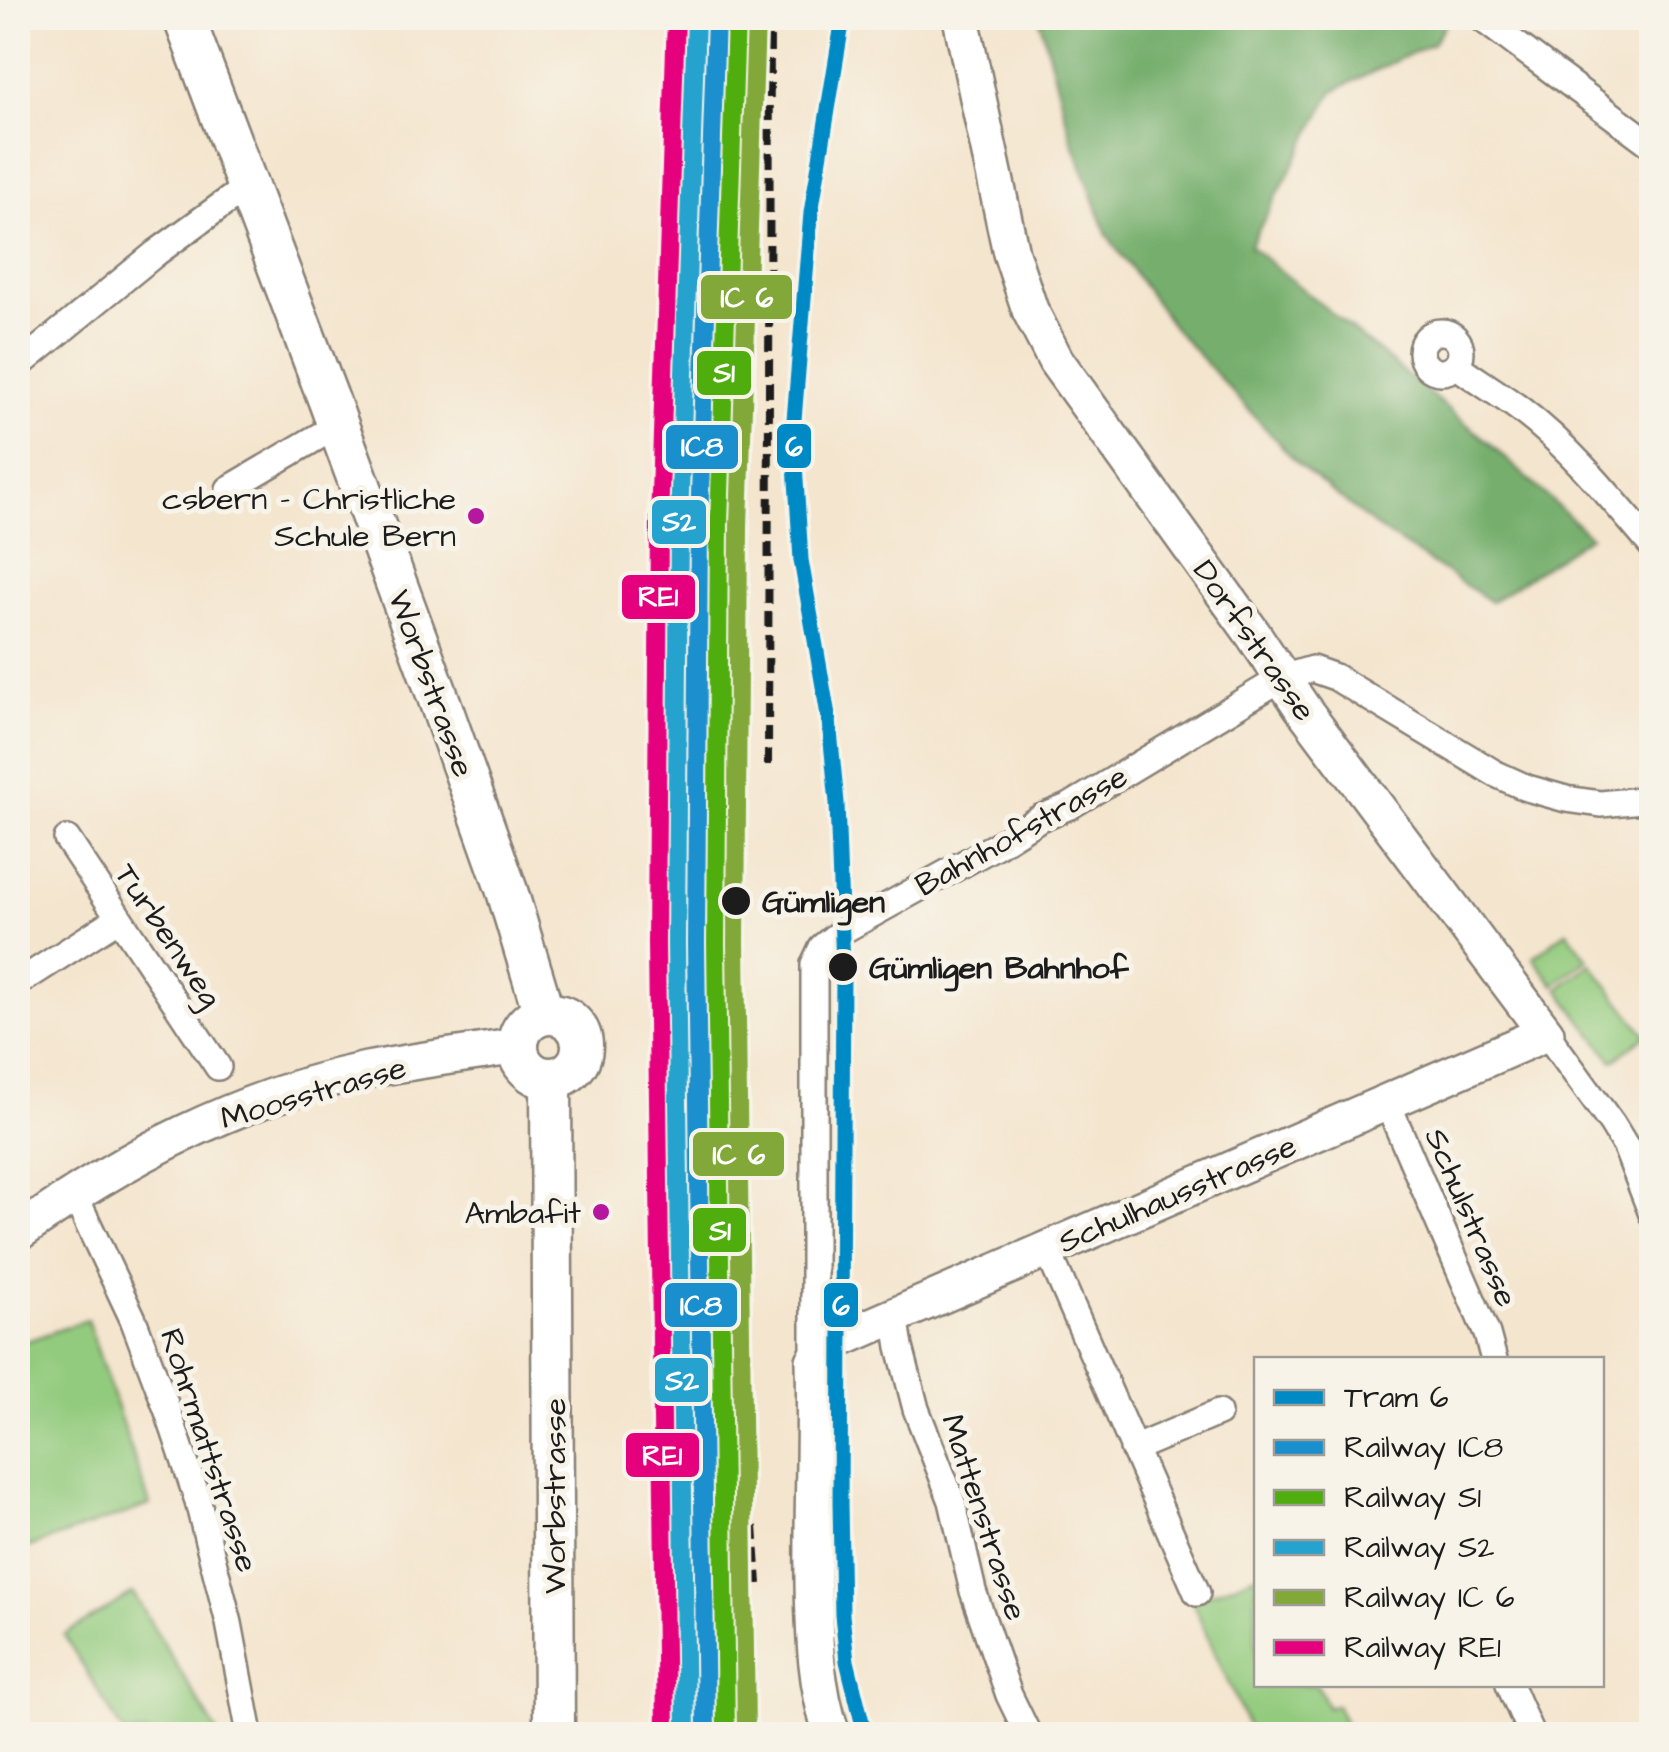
<svg xmlns="http://www.w3.org/2000/svg" width="1669" height="1752" viewBox="0 0 1669 1752" font-family="'Architects Daughter',sans-serif">
	<style>
		.green { fill: #93cb7e; stroke: #58744d; stroke-width: 2.5 }
		.forest { fill: #76af6d; stroke: #496644; stroke-width: 2.5 }
		.lines { fill: none; stroke-linecap: round; stroke-linejoin: round }
		.street-casing { stroke: #888075; stroke-width: 30 }
		.secondary-casing { stroke: #888075; stroke-width: 40 }
		.primary-casing { stroke: #888075; stroke-width: 45 }
		.street { stroke: #fff; stroke-width: 25 }
		.secondary { stroke: #fff; stroke-width: 35 }
		.primary { stroke: #fff; stroke-width: 40 }
		.rail { stroke: #1c1c1c; stroke-width: 8; stroke-dasharray: 15 8; stroke-linecap: butt }
		.rail-1-casing { stroke: #f7f3e8; stroke-width: 25 }
		.rail-2-casing { stroke: #f7f3e8; stroke-width: 25 }
		.rail-3-casing { stroke: #f7f3e8; stroke-width: 25 }
		.rail-4-casing { stroke: #f7f3e8; stroke-width: 25 }
		.rail-5-casing { stroke: #f7f3e8; stroke-width: 25 }
		.rail-1 { stroke: #1a8fce; stroke-width: 18 }
		.rail-2 { stroke: #4fae0e; stroke-width: 18 }
		.rail-3 { stroke: #26a2ce; stroke-width: 18 }
		.rail-4 { stroke: #81a839; stroke-width: 18 }
		.rail-5 { stroke: #e5007d; stroke-width: 18 }
		.tram-1-casing { stroke: #f7f3e8; stroke-width: 22 }
		.tram-1 { stroke: #008ac5; stroke-width: 15 }
		.poi-dot { fill: #b5179e; stroke: #f7f3e8; stroke-width: 4 }
		.stop-dot { fill: #1c1c1c; stroke: #f7f3e8; stroke-width: 4 }
		.labels { text-anchor: middle; stroke-width: 10; stroke-linejoin: round; paint-order: stroke }
		.poi-label { font-size: 32px; fill: #1c1c1c; stroke: #f7f3e8; text-anchor: end }
		.street-label { font-size: 32px; fill: #1c1c1c; stroke: #f7f3e8 }
		.stop-label { font-size: 32px; font-weight: bold; fill: #1c1c1c; stroke: #f7f3e8; text-anchor: start }
		.line-badge { stroke: #f7f3e8; stroke-width: 4 }
		.badge-label { font-size: 28px; text-anchor: middle; font-weight: bold; fill: #fff }
	</style>
	<rect width="100%" height="100%" fill="#f7f3e8"/>
	<filter id="ink" filterUnits="userSpaceOnUse"><feTurbulence type="fractalNoise" baseFrequency=".01" numOctaves="2"/><feDisplacementMap in="SourceGraphic" scale="20" xChannelSelector="R" yChannelSelector="G"/><feConvolveMatrix kernelMatrix="1 2 1 2 8 2 1 2 1" color-interpolation-filters="sRGB"/></filter>
	<filter id="wash" filterUnits="userSpaceOnUse"><feTurbulence type="fractalNoise" baseFrequency=".0048" numOctaves="4" result="noise"/><feDisplacementMap in="SourceGraphic" scale="40" xChannelSelector="R" yChannelSelector="G"/><feGaussianBlur stdDeviation="2.25" result="paint"/><feColorMatrix in="noise" values="0 0 0 0 0 0 0 0 0 0 0 0 0 0 0 0 0 1.4 0 .05"/><feComposite in="paint" operator="in"/></filter>
	<g filter="url(#wash)">
		<rect width="100%" height="100%" fill="#f4e5ce"/>
		<path class="green" d="M1567 931 1588 959 1554 985 1533 957Z
			M1591 964 1646 1035 1613 1061 1558 989Z
			M87 1320 150 1505 18 1551V1344Z
			M1256 1575V1684L1317 1685 1328 1708 1336 1705 1350 1734H1251L1192 1601Z
			M133 1593 218 1734H124L64 1635Z"/>
		<path class="forest" d="M1039 18H1449L1433 43 1333 91 1250 246 1487 441 1590 536 1491 602 1375 526 1299 465 1173 327 1107 235 1071 137Z"/>
	</g>
	<g filter="url(#ink)">
		<g class="lines">
			<g class="street-casing">
				<path id="street" d="M1481 18 1652 145
					M1421 352a20 20 0 1 1 40 0a20 20 0 1 1-40 0Z
					M1456 365C1477 381 1500 394 1521 410 1571 448 1611 498 1652 546
					M18 366 156 253 248 186
					M229 489 338 425
					M67 839 218 1067
					M18 983 119 918
					M1546 1033 1612 1124 1626 1147 1652 1214
					M1387 1102 1487 1334 1494 1360
					M75 1196 133 1319 167 1409 197 1498 229 1623 250 1734
					M1047 1249 1197 1593
					M895 1315 900 1347 916 1409 952 1501 973 1591 1009 1695 1028 1734
					M814 1361V964L822 947 842 931 997 845 1040 818 1070 806 1282 678 1312 669 1335 677 1496 774 1527 788 1566 799 1601 804 1652 799
					M1133 1449 1218 1413
					M1509 1684 1531 1734"/>
			</g>
			<g class="secondary-casing">
				<path id="secondary" d="M18 1233C125 1157 238 1097 367 1070 417 1060 468 1054 518 1046
					M832 1734C815 1686 814 1634 813 1583 812 1509 816 1435 814 1361L825 1346 1546 1033 1301 706 1253 634 1056 361 1030 310 1011 253 961 18"/>
			</g>
			<g class="primary-casing">
				<path id="primary" d="M184 18 329 401 437 694 507 891 544 1014
					M518 1046a32 32 0 1 1 64 0a32 32 0 1 1-64 0Z
					M551 1078 554 1734"/>
			</g>
			<use href="#street" class="street"/>
			<use href="#secondary" class="secondary"/>
			<use href="#primary" class="primary"/>
			<path class="rail" d="M685 49 686 18
				M768 765 770 18
				M667 896 682 736
				M754 1526 758 1584
				M740 1734 746 527 752 18"/>
			<g class="rail-1-casing">
				<path id="rail-1" d="M706 1734 696 943 699 524 716 18"/>
			</g>
			<g class="rail-2-casing">
				<path id="rail-2" d="M726 1734 716 943 719 524 736 19"/>
			</g>
			<g class="rail-3-casing">
				<path id="rail-3" d="M686 1734 676 943 679 523 696 18"/>
			</g>
			<g class="rail-4-casing">
				<path id="rail-4" d="M746 1733 736 943 739 525 756 19"/>
			</g>
			<g class="rail-5-casing">
				<path id="rail-5" d="M666 1734 656 943 659 523 676 18"/>
			</g>
			<use href="#rail-1" class="rail-1"/>
			<use href="#rail-2" class="rail-2"/>
			<use href="#rail-3" class="rail-3"/>
			<use href="#rail-4" class="rail-4"/>
			<use href="#rail-5" class="rail-5"/>
			<g class="tram-1-casing">
				<path id="tram-1" d="M843 18 811 213 793 432 801 560 829 721 837 803 843 967 840 1502 842 1615 847 1661 865 1734"/>
			</g>
			<use href="#tram-1" class="tram-1"/>
		</g>
	</g>
	<g class="poi-dot">
		<circle cx="476" cy="516" r="10"/>
		<circle cx="601" cy="1212" r="10"/>
	</g>
	<g class="stop-dot">
		<circle cx="736" cy="901" r="16"/>
		<circle cx="843" cy="967" r="16"/>
	</g>
	<g class="labels">
		<g class="poi-label">
			<text x="456" y="509">csbern - Christliche<tspan x="456" dy="37">Schule Bern</tspan></text>
			<text x="581" y="1223">Ambafit</text>
		</g>
		<g class="street-label">
			<text transform="translate(1255 640) rotate(55)" y="11">Dorfstrasse</text>
			<text transform="translate(432 683) rotate(70)" y="11">Worbstrasse</text>
			<text transform="translate(1021 830) rotate(-29)" y="11">Bahnhofstrasse</text>
			<text transform="translate(169 935) rotate(56)" y="11">Turbenweg</text>
			<text transform="translate(313 1092) rotate(-16)" y="11">Moosstrasse</text>
			<text transform="translate(1177 1193) rotate(-23)" y="11">Schulhausstrasse</text>
			<text transform="translate(1472 1217) rotate(67)" y="11">Schulstrasse</text>
			<text transform="translate(210 1450) rotate(72)" y="11">Rohrmattstrasse</text>
			<text transform="translate(554 1496) rotate(-90)" y="11">Worbstrasse</text>
			<text transform="translate(985 1517) rotate(72)" y="11">Mattenstrasse</text>
		</g>
		<g class="stop-label">
			<text x="762" y="912">Gümligen</text>
			<text x="869" y="978">Gümligen Bahnhof</text>
		</g>
	</g>
	<g class="line-badge">
		<rect x="699" y="273" width="95" height="48" rx="10" fill="#81a839"/>
		<rect x="695" y="349" width="58" height="48" rx="10" fill="#4fae0e"/>
		<rect x="775" y="422" width="38" height="48" rx="10" fill="#008ac5"/>
		<rect x="664" y="423" width="76" height="48" rx="10" fill="#1a8fce"/>
		<rect x="650" y="498" width="58" height="48" rx="10" fill="#26a2ce"/>
		<rect x="620" y="573" width="77" height="48" rx="10" fill="#e5007d"/>
		<rect x="691" y="1130" width="95" height="48" rx="10" fill="#81a839"/>
		<rect x="691" y="1206" width="57" height="48" rx="10" fill="#4fae0e"/>
		<rect x="663" y="1281" width="76" height="48" rx="10" fill="#1a8fce"/>
		<rect x="822" y="1281" width="38" height="48" rx="10" fill="#008ac5"/>
		<rect x="653" y="1356" width="57" height="48" rx="10" fill="#26a2ce"/>
		<rect x="624" y="1431" width="77" height="48" rx="10" fill="#e5007d"/>
	</g>
	<g class="badge-label">
		<text x="747" y="307">IC 6</text>
		<text x="724" y="382">S1</text>
		<text x="794" y="456">6</text>
		<text x="702" y="456">IC8</text>
		<text x="679" y="531">S2</text>
		<text x="658" y="606">RE1</text>
		<text x="739" y="1164">IC 6</text>
		<text x="720" y="1240">S1</text>
		<text x="701" y="1315">IC8</text>
		<text x="841" y="1315">6</text>
		<text x="682" y="1390">S2</text>
		<text x="662" y="1465">RE1</text>
	</g>
	<rect width="1669" height="1752" fill="none" stroke="#f7f3e8" stroke-width="60"/>
	<rect x="1254" y="1357" width="350" height="330" fill="#f7f3e8" stroke="#9f9d96" stroke-width="2.5"/>
	<rect x="1274" y="1390" width="50" height="15" fill="#008ac5" stroke="#9f9d96" stroke-width="2.5"/>
	<text x="1344" y="1407" font-size="30" fill="#1c1c1c">Tram 6</text>
	<rect x="1274" y="1440" width="50" height="15" fill="#1a8fce" stroke="#9f9d96" stroke-width="2.5"/>
	<text x="1344" y="1457" font-size="30" fill="#1c1c1c">Railway IC8</text>
	<rect x="1274" y="1490" width="50" height="15" fill="#4fae0e" stroke="#9f9d96" stroke-width="2.5"/>
	<text x="1344" y="1507" font-size="30" fill="#1c1c1c">Railway S1</text>
	<rect x="1274" y="1540" width="50" height="15" fill="#26a2ce" stroke="#9f9d96" stroke-width="2.5"/>
	<text x="1344" y="1557" font-size="30" fill="#1c1c1c">Railway S2</text>
	<rect x="1274" y="1590" width="50" height="15" fill="#81a839" stroke="#9f9d96" stroke-width="2.5"/>
	<text x="1344" y="1607" font-size="30" fill="#1c1c1c">Railway IC 6</text>
	<rect x="1274" y="1640" width="50" height="15" fill="#e5007d" stroke="#9f9d96" stroke-width="2.5"/>
	<text x="1344" y="1657" font-size="30" fill="#1c1c1c">Railway RE1</text>
</svg>
